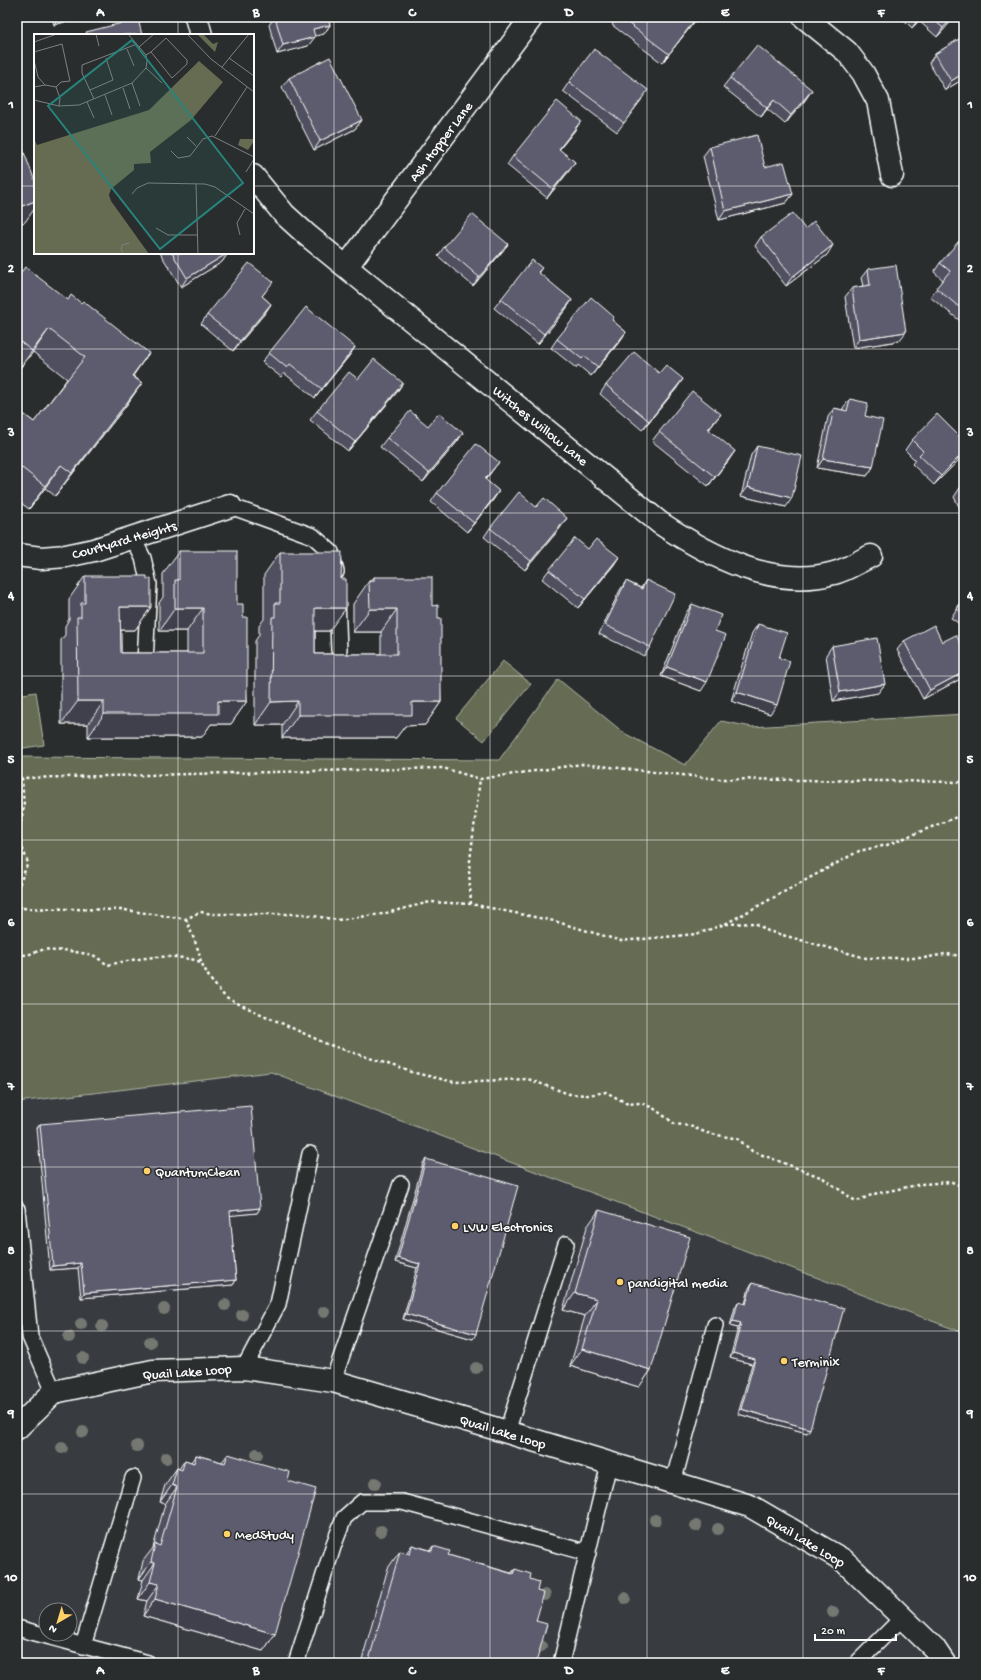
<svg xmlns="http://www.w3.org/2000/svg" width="981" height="1680" viewBox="0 0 981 1680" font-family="'Gochi Hand',sans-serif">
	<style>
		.built { fill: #393b41; fill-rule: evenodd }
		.green { fill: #656c52; stroke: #b2b6a8 }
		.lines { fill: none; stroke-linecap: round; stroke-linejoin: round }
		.lane-casing { stroke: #fff; stroke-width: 18 }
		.street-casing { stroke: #fff; stroke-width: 25 }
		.path { stroke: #fff; stroke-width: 2.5; stroke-dasharray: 3 3; stroke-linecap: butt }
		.lane { stroke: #2a2d2e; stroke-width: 15 }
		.street { stroke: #2a2d2e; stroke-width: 22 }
		.tree { fill: #757871 }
		.wall { fill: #4f4f5f; stroke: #fff }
		.shaded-wall { fill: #40404d; stroke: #fff }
		.building { fill: #5c5c6e; stroke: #fff }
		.grid { fill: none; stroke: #fff; stroke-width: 1; stroke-opacity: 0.55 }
		.poi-dot { fill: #ffd166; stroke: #2a2d2e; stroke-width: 1.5 }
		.labels { text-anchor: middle; stroke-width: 3; stroke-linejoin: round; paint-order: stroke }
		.street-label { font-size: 14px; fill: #fff; stroke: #2a2d2e }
		.poi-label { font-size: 14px; fill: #fff; stroke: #2a2d2e; text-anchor: start }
		.inset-road { fill: none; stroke: #7f8182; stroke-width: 1 }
		.view { fill: #27847c; fill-opacity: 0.15; stroke: #27847c; stroke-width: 2 }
		.inset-edge { fill: none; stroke: #fff; stroke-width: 2 }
		.neatline { fill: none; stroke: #fff; stroke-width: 1.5 }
		.grid-label { font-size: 13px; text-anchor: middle; font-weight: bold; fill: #fff }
	</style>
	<rect width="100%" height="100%" fill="#2a2d2e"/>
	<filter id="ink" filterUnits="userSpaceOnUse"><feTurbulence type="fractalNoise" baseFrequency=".025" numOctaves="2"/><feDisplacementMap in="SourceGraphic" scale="8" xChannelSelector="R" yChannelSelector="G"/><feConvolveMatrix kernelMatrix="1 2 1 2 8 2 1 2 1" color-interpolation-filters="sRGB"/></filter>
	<g filter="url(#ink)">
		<path class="built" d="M271 1072 964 1333V1663H17V1102ZM46 1610H70V1634H46Z"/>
		<path class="green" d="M503 661 531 684 484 741 456 718Z
			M558 679 624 733 685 765 721 721 752 727 964 714V1333L271 1072 17 1102V757L499 760Z
			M36 692 44 745 17 749V695Z"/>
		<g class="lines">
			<g class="lane-casing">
				<path id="lane" d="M230 506 313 536 331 552 336 572
					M133 538 143 558 149 584 145 663
					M337 598 339 650
					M17 1209 30 1337 54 1392
					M244 1368 278 1304 310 1154
					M333 1381 401 1184
					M507 1432 566 1244
					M673 1483 715 1325
					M17 1628 148 1663
					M83 1646 133 1478
					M296 1663 334 1544 344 1518 362 1502H402L588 1553
					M561 1663 609 1464
					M857 1663 903 1617"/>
			</g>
			<g class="street-casing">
				<path id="street" d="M196 17 201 35
					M804 17 847 52 863 73 878 101 892 175
					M253 176 284 214 307 235 660 523C710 556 773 590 834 573 847 570 859 561 871 556
					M347 266 532 17
					M17 555 41 558 66 556 94 550 230 506
					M17 1428 54 1392 153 1371 244 1368 333 1381 507 1432 750 1506 843 1560 934 1648 944 1663"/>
			</g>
			<path class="path" d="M17 890 28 863 18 836 24 806 22 778 443 768 480 779 582 764 719 779 964 782
				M17 900 21 908
				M471 904 469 869 480 779
				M17 908 125 910 186 919 200 912 213 914H303L338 920 382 914 430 902 471 904 554 921 621 941 697 934 725 924 859 851 887 845 964 814
				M186 919 199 952 201 962 210 979 226 998 327 1044 415 1073 454 1082 528 1079 569 1094 588 1095 606 1092 628 1104 641 1103 653 1108 675 1124 690 1126 707 1133 738 1139 752 1151 823 1178 854 1200 857 1201 874 1194 922 1184 952 1182 964 1187
				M726 924 755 923 768 931 866 958H924L945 954 964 956
				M17 954 27 955 45 949 55 951 64 950 93 955 108 965C139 958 171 952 201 962"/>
			<use href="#lane" class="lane"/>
			<use href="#street" class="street"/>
		</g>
		<g class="tree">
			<circle cx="225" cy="1305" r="6"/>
			<circle cx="164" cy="1309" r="6"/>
			<circle cx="324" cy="1312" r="6"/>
			<circle cx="242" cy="1315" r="6"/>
			<circle cx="81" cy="1324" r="6"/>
			<circle cx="102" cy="1326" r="6"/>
			<circle cx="69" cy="1337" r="6"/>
			<circle cx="150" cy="1342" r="6"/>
			<circle cx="83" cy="1358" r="6"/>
			<circle cx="476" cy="1368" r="6"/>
			<circle cx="83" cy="1432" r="6"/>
			<circle cx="137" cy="1446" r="6"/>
			<circle cx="62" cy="1448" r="6"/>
			<circle cx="257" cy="1454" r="6"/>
			<circle cx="166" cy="1458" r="6"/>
			<circle cx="375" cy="1483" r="6"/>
			<circle cx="655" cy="1520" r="6"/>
			<circle cx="696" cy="1526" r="6"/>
			<circle cx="718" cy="1529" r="6"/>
			<circle cx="381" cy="1531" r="6"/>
			<circle cx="545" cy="1595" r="6"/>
			<circle cx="625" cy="1598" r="6"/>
			<circle cx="833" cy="1612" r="6"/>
			<circle cx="541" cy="1646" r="6"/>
		</g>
		<path class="wall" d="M52 17H81L54 25Z
			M272 17H328L330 25 324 34 315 36 308 46 277 54 269 25 273 19Z
			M618 17H698L662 63 612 25Z
			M901 17H955L937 37 919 21 912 28Z
			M964 36V87L960 81 945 90 929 63 935 54Z
			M289 78 362 120 355 129 314 150 282 87Z
			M730 78 806 99 785 124 767 109 761 117 723 87Z
			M569 82 642 99 617 132 563 91Z
			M964 121V128L962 124Z
			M575 130 559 150 575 162 569 171 547 198 507 165 513 156Z
			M710 147 765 167 793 194 786 203 719 220 703 156Z
			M761 237 827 255 786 286 755 246Z
			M508 244 501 253 473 286 438 256 444 247Z
			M964 245V314L959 320 930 297 943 280 934 272 940 263Z
			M160 253H228L222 262 181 287Z
			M542 268 538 273 572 300 566 309 538 344 494 308 501 299Z
			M868 269 899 341 853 348 845 297 852 288 863 286 861 278Z
			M17 278 142 383 125 407 55 496 45 488 29 509 17 500V409L34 422 67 379 33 352 17 372Z
			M266 291 262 296 271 304 265 313 233 351 201 324 207 315Z
			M612 320 626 332 620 341 591 376 578 365 576 368 551 348 557 339Z
			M355 347 349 356 315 398 284 373 281 377 262 362 269 353Z
			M659 373 677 388 642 430 600 394 606 385Z
			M358 379 397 392 348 451 310 420 317 411Z
			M850 399 865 416 873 467 867 476 817 468 828 417 834 408 843 410V408Z
			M714 423 709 430 729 460 708 486 652 441 659 432Z
			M428 426 463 433 457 442 423 482 380 447 387 438Z
			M912 440 964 441V455L934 485 912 464 915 460 905 450Z
			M757 446 786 507 741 496 751 455Z
			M492 471 485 480 499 491 493 500 467 532 431 502 437 493Z
			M964 486V516L954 497 960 488Z
			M561 527 525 570 484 537 490 528Z
			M588 549 619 557 613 566 578 608 542 579 549 570Z
			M179 551 237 604 243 617 247 701 231 724H211L202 737H88V724H61V640L65 635V626L69 619V599L85 576 151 607 135 630H121V653H187V631H159V603L163 597V574Z
			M280 552 329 631H315V654H381V632H353V604L369 581H371L374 577 432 606 438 618 441 702 425 725 405 726 396 738H282V725H255V641L259 635V626L264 619V575Z
			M646 580 650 647 644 656 599 634 620 590 626 581 641 588Z
			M964 597V627L951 618Z
			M692 604 715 631 701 691 661 676 686 613Z
			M758 624 779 658 770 714 731 701 752 633Z
			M904 641 942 642 964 650V677L923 699 897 650Z
			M832 646 885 684 878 693 833 701 826 655Z
			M40 1124 260 1208 257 1213 230 1215 236 1280 233 1285 81 1298 78 1268 50 1270 37 1128Z
			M426 1159 473 1339 403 1319 417 1268 395 1262 423 1163Z
			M599 1210 651 1370 639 1387 570 1366 585 1316 563 1310 587 1227Z
			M752 1283 807 1433 738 1414 752 1364 730 1358 738 1328 730 1326 735 1307 738 1302 745 1304 749 1288Z
			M228 1454 288 1481 275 1634 263 1651 143 1616 147 1601 138 1599 143 1580 139 1579 143 1561 153 1548 165 1504 160 1502 165 1485 177 1468 179 1469 185 1460 191 1462 196 1455 222 1462Z
			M412 1545 430 1550 433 1546 448 1555 511 1573 515 1569 530 1579 537 1591 536 1663H361L388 1568 400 1551 406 1553Z"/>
		<path class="shaded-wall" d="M59 17H81L54 25Z
			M100 17H106L98 19Z
			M697 17H698L662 63 669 54Z
			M920 17H922L912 28 919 18Z
			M953 17H955L937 37 943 28Z
			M330 25 324 34 306 38 313 29Z
			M315 37 308 46 277 54 283 45Z
			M964 73V75L960 81 945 90 951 81Z
			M812 90 806 99 785 124 791 115Z
			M774 100 767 109 761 117 767 108Z
			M362 120 355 129 314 150 320 141Z
			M581 121 575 130 552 158 559 149Z
			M575 162 569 171 547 198 553 189Z
			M793 194 786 203 719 220 725 211Z
			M35 201V208L25 222 17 225V208Z
			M508 244 501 253 473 286 479 277Z
			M833 245 827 255 786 286 792 277Z
			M228 253 222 262 181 287 187 278Z
			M572 300 566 309 538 344 544 334Z
			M271 304 265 313 233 351 240 341Z
			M49 329 33 352 17 372 32 351Z
			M626 332 620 341 591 376 598 367Z
			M906 332 899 341 853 348 859 339Z
			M355 347 349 356 315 398 322 389Z
			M149 353 133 376 115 399Z
			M683 379 677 388 642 430 649 421Z
			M142 383 125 407 55 496 72 473Z
			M403 383 397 392 348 451 355 442Z
			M721 414 714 423 702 438 708 429Z
			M463 433 457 442 423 482 429 473Z
			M735 451 729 460 708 486 715 477Z
			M964 452V455L934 485 941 476Z
			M823 459 873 467 867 476 817 468Z
			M499 462 492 471 479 488 485 479Z
			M61 465 45 488 29 509 45 486Z
			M748 487 792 498 786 507 741 496Z
			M499 491 493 500 467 532 474 523Z
			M567 518 561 527 525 570 531 561Z
			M619 557 613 566 578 608 585 599Z
			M120 607H151L135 630H104Z
			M175 608H203L187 631H159Z
			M315 608H346L329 631H299Z
			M370 609H397L381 632H353Z
			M667 667 707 682 701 691 661 676Z
			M964 672V677L923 699 930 690Z
			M885 684 878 693 833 701 840 692Z
			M737 692 777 705 770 714 731 701Z
			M78 701H104L88 724H61Z
			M218 701H247L231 724H211L202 737H88L104 714Z
			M298 701 282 725H255L271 702Z
			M412 702H441L425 725 405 726 396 738H282L298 715Z
			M260 1208 257 1213 226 1216 230 1211Z
			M398 1258 420 1264 417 1268 395 1262Z
			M81 1263 78 1268 50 1270 53 1266Z
			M236 1280 233 1285 81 1298 84 1293Z
			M575 1293 597 1299 585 1316 563 1310Z
			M406 1314 476 1334 473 1339 403 1319Z
			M733 1321 741 1323 738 1328 730 1326Z
			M582 1349 651 1370 639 1387 570 1366Z
			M733 1353 755 1359 752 1364 730 1358Z
			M741 1409 810 1429 807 1433 738 1414Z
			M172 1485 177 1487 165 1504 160 1502Z
			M151 1562 155 1563 143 1580 139 1579Z
			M150 1582 159 1584 147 1601 138 1599Z
			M155 1599 275 1634 263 1651 143 1616Z"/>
		<path class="building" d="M275 17H328L330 25 313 29 315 37 283 45Z
			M620 17H697L669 54Z
			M931 17H953L943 28Z
			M138 19 142 35H87L86 32Z
			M964 36V73L951 81 935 54Z
			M757 45 812 90 791 115 774 100 767 108 730 78Z
			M594 49 648 90 624 123 569 82Z
			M330 57 362 120 320 141 289 78Z
			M557 101 581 121 559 149 575 162 553 189 513 156Z
			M17 134 35 181V201L17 208Z
			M757 135 765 167 784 162 793 194 725 211 710 147Z
			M793 213 805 229 814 221 833 245 792 277 761 237Z
			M472 214 508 244 479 277 444 247Z
			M959 241 964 245V311L936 288 950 271 940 263Z
			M172 253H228L187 278Z
			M532 260 542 268 538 272 572 300 544 334 501 299Z
			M249 263 273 282 262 296 271 304 240 341 207 315Z
			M896 265 906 332 859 339 852 288 870 285 868 269Z
			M25 267 68 300 71 295 81 303 83 301 149 353 132 376 142 383 72 473 61 465 45 486 17 464V409L34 422 85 357 49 329 32 351 17 339V278Z
			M591 297 614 317 612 320 626 332 598 367 584 356 582 359 557 339Z
			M306 307 355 347 322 389 290 364 287 368 269 353Z
			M634 352 659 373 666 365 683 379 649 421 606 385Z
			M374 359 403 383 355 442 317 411 349 372 358 379Z
			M692 391 721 414 708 429 735 451 715 477 659 432Z
			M850 399 868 403 865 416 883 420 873 467 823 459 834 408 847 411Z
			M410 411 428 426 439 413 463 433 429 473 387 438Z
			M937 414 964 441V452L941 476 919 455 923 451 912 440Z
			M476 444 499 462 485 479 499 491 474 523 437 493Z
			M757 446 802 456 792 498 748 487Z
			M964 486V495L960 488Z
			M519 492 536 507 544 498 567 518 531 561 490 528Z
			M575 538 588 549 596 539 619 557 585 599 549 570Z
			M179 551H237V604H243V617H247V701H218V714H104V701H78L77 617H81V603H85V576H147V579L151 578V607H120L121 653H203V608H175V580H179Z
			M280 552H342L341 579H346V608H315V654H397V609H370L369 581H374V577H432V606L438 605V618H441V702H412V715H298V701L271 702 272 617H275V603H280Z
			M646 580 675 594 650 647 605 625 626 581 642 589Z
			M964 598V614L957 609Z
			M692 604 721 615 715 631 726 635 707 682 667 667Z
			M758 624 787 633 779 658 790 661 777 705 737 692Z
			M934 625 942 642 956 635 964 650V672L930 690 904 641Z
			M877 638 885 684 840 692 832 646Z
			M251 1106 260 1208 230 1211 236 1280 84 1293 81 1263 53 1266 40 1124Z
			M426 1159 518 1186 476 1334 406 1314 420 1264 398 1258Z
			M599 1210 690 1237 651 1370 582 1349 597 1299 575 1293Z
			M752 1283 844 1308 810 1429 741 1409 755 1359 733 1353 741 1323 733 1321 738 1302 746 1304Z
			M228 1454 290 1472 288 1481 316 1489 275 1634 155 1599 159 1584 150 1582 155 1563 151 1562 155 1544 160 1546 177 1487 172 1485 177 1468 182 1470 185 1460 194 1463 196 1455 225 1463Z
			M412 1545 432 1551 433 1546 450 1551 448 1555 513 1574 515 1569 531 1574 530 1579 539 1582 537 1591 544 1593 536 1621 547 1624 536 1663H368L400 1551 410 1554Z"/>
	</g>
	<path class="grid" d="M178 17V35M334 17V1663M490 17V1663M647 17V1663M803 17V1663M17 186H35M253 186H964M178 253V1663M17 349H964M17 513H964M17 676H964M17 840H964M17 1004H964M17 1167H964M17 1331H964M17 1494H964"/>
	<g class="poi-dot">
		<circle cx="147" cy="1171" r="4"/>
		<circle cx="455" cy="1226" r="4"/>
		<circle cx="620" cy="1282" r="4"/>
		<circle cx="784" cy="1361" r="4"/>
		<circle cx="227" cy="1534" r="4"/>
	</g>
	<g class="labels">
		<g class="street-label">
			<text transform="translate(440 141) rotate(-53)" y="5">Ash Hopper Lane</text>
			<text transform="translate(541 425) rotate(39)" y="5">Witches Willow Lane</text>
			<text transform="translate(124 539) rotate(-16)" y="5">Courtyard Heights</text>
			<text transform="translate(187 1371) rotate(-4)" y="5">Quail Lake Loop</text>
			<text transform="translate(503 1431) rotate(17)" y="5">Quail Lake Loop</text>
			<text transform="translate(806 1540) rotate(31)" y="5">Quail Lake Loop</text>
		</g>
		<g class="poi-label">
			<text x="155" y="1176">QuantumClean</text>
			<text x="463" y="1231">LVW Electronics</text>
			<text x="628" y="1287">pandigital media</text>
			<text x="792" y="1366">Terminix</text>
			<text x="235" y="1539">MedStudy</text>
		</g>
	</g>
	<g transform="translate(34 34)">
		<rect width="220" height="220" fill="#2a2d2e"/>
		<path d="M163 0H169L179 10 184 8 181 18ZM165 27 189 48 157 86 116 118 117 129 100 130V136L77 155 75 161 77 167 115 220H0V104L3 111 115 76ZM206 105H219L220 107 214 116 204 111Z" fill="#656c52"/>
		<path class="inset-road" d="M62 0 65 12M153 0 177 25 220 58M0 8 23 0M105 13 120 0M93 15 100 32M0 18 28 10 36 47 27 48 22 53 26 64 25 72M112 21 117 18 138 44 153 30V26L132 4 117 18M195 24 220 42M0 26 4 43 11 51M188 33 215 0M112 34 128 49M98 49 106 72M0 53 11 51 22 53M89 54 96 75M56 56 79 46 72 24M71 61 78 81M60 65 48 39V31L103 10M0 66 25 72 45 71 98 49 112 34 113 27 112 21 94 0M53 68 60 84M181 102 213 53M153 103 162 112M137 117 144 124 156 122 169 105 178 102 220 123M212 138 220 125M162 150 164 220M98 160 103 154 114 149 171 150 181 153 220 180M122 194 134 201H163M206 201 203 189 211 175M89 218 87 216 88 211 95 209"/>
		<path class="view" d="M98 6 209 149 126 215 14 72Z"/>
		<rect width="220" height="220" class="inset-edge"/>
	</g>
	<rect width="981" height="1680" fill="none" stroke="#2a2d2e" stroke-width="44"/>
	<g transform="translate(58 1622) rotate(218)"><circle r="19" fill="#2a2d2e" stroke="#7f8182"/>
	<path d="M0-3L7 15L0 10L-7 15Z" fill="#ffd166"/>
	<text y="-6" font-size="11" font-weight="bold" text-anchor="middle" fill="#ffffff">N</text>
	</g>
	<path d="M815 1634v6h81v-6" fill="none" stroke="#ffffff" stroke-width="2"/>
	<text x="821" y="1634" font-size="12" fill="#ffffff" stroke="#2a2d2e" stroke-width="3" paint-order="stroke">20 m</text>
	<rect x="22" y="22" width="937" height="1636" class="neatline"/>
	<g class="grid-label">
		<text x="100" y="16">A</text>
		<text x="256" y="16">B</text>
		<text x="412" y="16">C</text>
		<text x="569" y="16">D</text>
		<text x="725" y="16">E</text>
		<text x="881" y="16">F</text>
		<text x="11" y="108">1</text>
		<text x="970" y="108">1</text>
		<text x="11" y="272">2</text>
		<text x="970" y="272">2</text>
		<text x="11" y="436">3</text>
		<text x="970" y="436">3</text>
		<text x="11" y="599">4</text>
		<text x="970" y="599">4</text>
		<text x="11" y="763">5</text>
		<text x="970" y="763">5</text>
		<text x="11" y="926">6</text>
		<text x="970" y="926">6</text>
		<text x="11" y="1090">7</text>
		<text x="970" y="1090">7</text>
		<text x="11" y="1254">8</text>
		<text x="970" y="1254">8</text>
		<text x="11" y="1417">9</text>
		<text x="970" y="1417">9</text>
		<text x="11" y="1581">10</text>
		<text x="970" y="1581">10</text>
		<text x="100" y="1674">A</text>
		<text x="256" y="1674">B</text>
		<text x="412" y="1674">C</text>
		<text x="569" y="1674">D</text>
		<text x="725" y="1674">E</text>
		<text x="881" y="1674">F</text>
	</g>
</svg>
